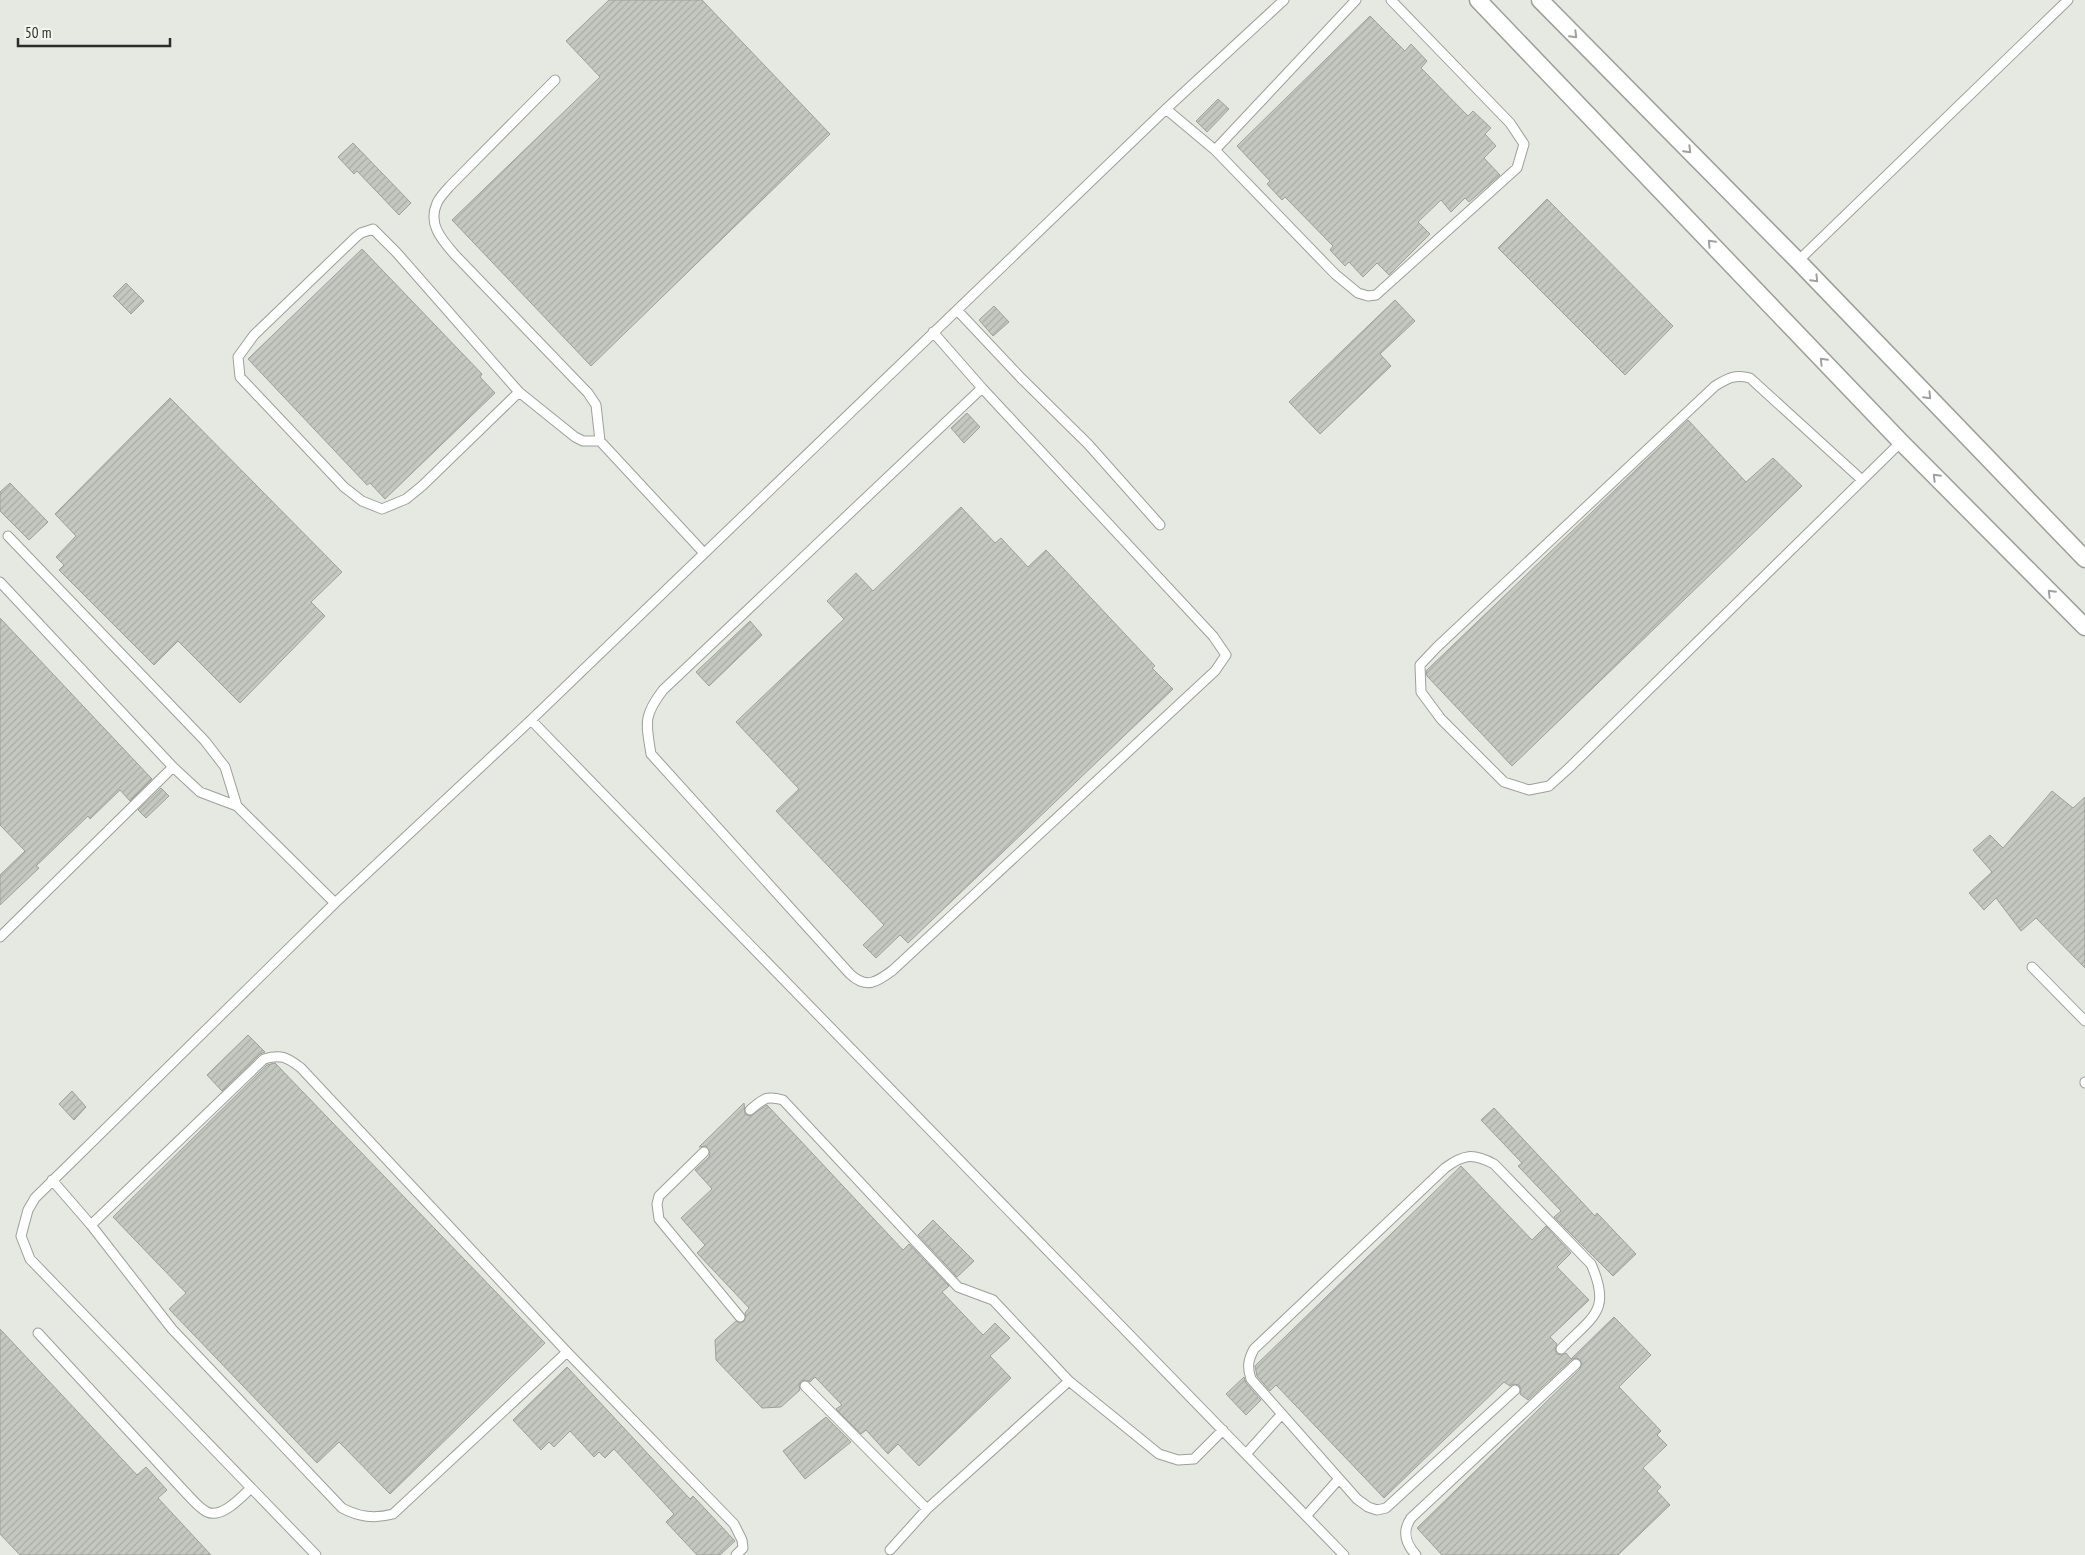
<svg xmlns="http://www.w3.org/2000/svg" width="2085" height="1555" viewBox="0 0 2085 1555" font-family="'PT Sans Narrow',sans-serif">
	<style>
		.building { fill: url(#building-hatch); stroke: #9ea19a }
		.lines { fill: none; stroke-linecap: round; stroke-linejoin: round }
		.service-casing { stroke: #9ca099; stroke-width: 11 }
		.minor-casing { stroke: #9ca099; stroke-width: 19 }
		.service { stroke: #fff; stroke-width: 9 }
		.minor { stroke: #fff; stroke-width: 16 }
		.oneway { stroke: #a0a09f }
	</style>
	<defs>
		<pattern id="building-hatch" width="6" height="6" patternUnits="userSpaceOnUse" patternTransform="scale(1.25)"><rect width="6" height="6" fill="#c4c8c0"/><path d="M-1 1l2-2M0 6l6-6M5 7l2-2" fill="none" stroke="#a9aca5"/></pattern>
	</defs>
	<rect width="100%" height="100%" fill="#e5e9e1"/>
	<path class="building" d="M609 0H702L830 134 591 366 452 220 600 77 566 41Z
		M1370 16 1405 51 1411 44 1427 61 1421 68 1468 116 1473 111 1491 128 1485 134 1496 146 1484 158 1500 175 1469 202 1465 198 1451 212 1441 200 1418 222 1430 234 1389 275 1377 263 1363 277 1349 262 1345 266 1330 250 1333 246 1285 197 1282 200 1267 184 1270 181 1237 146Z
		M1218 99 1229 109 1207 132 1196 121Z
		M353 143 411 203 399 215 357 171 354 174 338 157Z
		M1547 199 1673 326 1625 375 1498 248Z
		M362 249 482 374 480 377 495 393 385 499 370 483 367 485 248 359Z
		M126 283 144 301 131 314 113 296Z
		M1395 300 1415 321 1380 354 1391 366 1320 434 1289 402Z
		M994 306 1009 322 993 336 979 320Z
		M170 398 342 572 311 602 325 616 240 703 178 641 154 665 59 570 64 565 56 557 76 536 55 514Z
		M967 413 980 427 964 443 951 428Z
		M1688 420 1746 482 1773 458 1802 486 1512 766 1427 676 1426 671Z
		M10 483 48 522 29 540 0 511V492Z
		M961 507 995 543 1001 538 1028 567 1046 550 1155 666 1152 668 1173 689 908 943 900 935 876 958 863 945 884 925 776 811 799 789 736 722 844 619 827 601 856 573 873 591Z
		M0 618 152 779 130 801 120 790 90 819 88 816 36 866 39 868 0 905V875L25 851 0 825Z
		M750 621 762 635 709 686 696 672Z
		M161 788 169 796 146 818 138 810Z
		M2052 791 2073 808 2085 797V968L2036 918 2021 931 1996 898 1984 910 1969 893 1992 872 1973 850 1990 835 2003 848Z
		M248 1035 265 1052 260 1054 222 1091 207 1075Z
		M275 1063 545 1343 390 1494 339 1442 317 1463 169 1309 186 1293 113 1217 267 1065Z
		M72 1091 86 1107 74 1120 59 1104Z
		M744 1103 745 1114 750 1116 767 1105 903 1250 909 1244 949 1286 942 1292 983 1335 995 1323 1010 1338 990 1356 1011 1378 919 1466 898 1444 888 1454 866 1430 861 1434 836 1409 842 1405 815 1377 810 1382 806 1380 801 1381 799 1385 800 1390 781 1407 762 1408 716 1360 715 1340 736 1321 741 1323 744 1321 746 1316 745 1313 749 1308 697 1253 705 1245 681 1218 712 1189 695 1170 709 1157 710 1153 706 1146 699 1147Z
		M1494 1108 1595 1216 1597 1213 1636 1254 1613 1276 1554 1217 1561 1211 1518 1166 1522 1163 1481 1120Z
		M1461 1166 1532 1240 1546 1226 1571 1253 1557 1267 1589 1300 1550 1337 1557 1344 1555 1350 1557 1354 1562 1355 1566 1353 1571 1359 1614 1317 1651 1355 1619 1387 1661 1431 1657 1435 1667 1445 1643 1468 1661 1487 1657 1491 1670 1505 1618 1555H1442L1417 1528 1580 1369 1582 1363 1578 1358 1572 1359 1528 1400 1520 1394 1521 1389 1519 1385 1514 1384 1510 1386 1504 1382 1384 1498 1276 1385 1270 1391 1257 1376 1255 1366Z
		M933 1220 974 1261 957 1277 918 1235Z
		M0 1329 137 1475 146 1467 167 1490 158 1498 211 1555H20L0 1534Z
		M567 1367 690 1499 693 1496 735 1541 720 1555H697L666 1522 674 1514 614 1449 605 1458 599 1452 594 1457 570 1431 554 1447 549 1442 541 1450 513 1420Z
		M1244 1377 1246 1383 1261 1400 1246 1415 1226 1394Z
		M826 1417 851 1442 805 1479 783 1451Z"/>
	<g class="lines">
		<g class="service-casing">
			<path id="service" d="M555 80 449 187C445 192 439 198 437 203 427 225 443 241 456 256L588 393 596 405 600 441
				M1166 109 1215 150 1335 274 1358 293 1368 296 1376 295 1517 168 1524 144 1510 123 1391 0
				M1215 150 1356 0
				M1798 261 2068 0
				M957 310 1021 378 1088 444 1160 525
				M933 332 982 388 1213 636 1226 655 1215 671 893 970C878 981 867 990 850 974L651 754C646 723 643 716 663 690L982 388
				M519 392 422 486 406 499 382 509 362 501 344 487 240 377 238 357 254 335 356 237 361 233 373 229 397 253 519 392 575 437 583 441H600L704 553
				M1862 480 1750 378C1735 374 1728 378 1715 386L1437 647 1420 665 1421 692 1441 719 1504 782 1529 790 1549 786 1569 768 1901 442
				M8 536 205 741 225 767 237 806
				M0 582 173 767 200 792 237 806 335 903
				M531 720 1344 1555
				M0 937 173 767
				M2032 967 2085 1021
				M2085 1083V1082
				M750 1110C764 1099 765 1095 783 1100L958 1287 993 1300 1069 1381 1159 1454 1178 1460 1194 1459 1223 1430
				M704 1152 659 1196 657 1204 659 1219 740 1317
				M52 1180 91 1225 172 1329 342 1508C359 1517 374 1519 393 1514L567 1352
				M91 1225 264 1059C281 1054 287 1057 301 1068L567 1352 734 1524 742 1540 743 1548 736 1555
				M38 1333 186 1493C192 1499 199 1508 207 1512 222 1519 241 1497 251 1488
				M805 1386 927 1509
				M1515 1390 1386 1508 1377 1510 1368 1507 1357 1499 1251 1379C1247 1367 1248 1360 1254 1349L1445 1168C1464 1154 1473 1153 1494 1164L1591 1264C1612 1311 1593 1316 1561 1349
				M1246 1454 1281 1415
				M1306 1516 1338 1480
				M890 1550 927 1509 1069 1381
				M316 1555 30 1259 21 1236 28 1210 35 1198 335 903 531 720 1166 109 1284 0
				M1416 1555C1405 1543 1402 1531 1411 1518L1576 1364"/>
		</g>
		<g class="minor-casing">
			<path id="minor" d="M1478 0 1901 442 2085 627
				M1540 0 1798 261 2085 559"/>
		</g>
		<use href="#service" class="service"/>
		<use href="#minor" class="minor"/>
	</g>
	<defs><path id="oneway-chevron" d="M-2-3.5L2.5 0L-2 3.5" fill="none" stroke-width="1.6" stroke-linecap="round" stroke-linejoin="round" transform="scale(1.25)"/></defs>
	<g class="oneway">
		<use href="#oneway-chevron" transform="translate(1574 35) rotate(45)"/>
		<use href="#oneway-chevron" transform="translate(1688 150) rotate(45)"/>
		<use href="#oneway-chevron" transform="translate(1711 243) rotate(-134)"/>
		<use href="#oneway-chevron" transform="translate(1815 279) rotate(46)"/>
		<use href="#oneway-chevron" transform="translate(1823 361) rotate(-134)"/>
		<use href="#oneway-chevron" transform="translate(1928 396) rotate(46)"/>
		<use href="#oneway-chevron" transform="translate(1936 477) rotate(-135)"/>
		<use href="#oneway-chevron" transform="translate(2051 593) rotate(-135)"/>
	</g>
	<path d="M18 38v8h152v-8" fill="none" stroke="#2c2d2a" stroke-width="2.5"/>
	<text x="25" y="38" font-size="15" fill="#2c2d2a" stroke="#f2f6ef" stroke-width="4" paint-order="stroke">50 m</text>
</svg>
